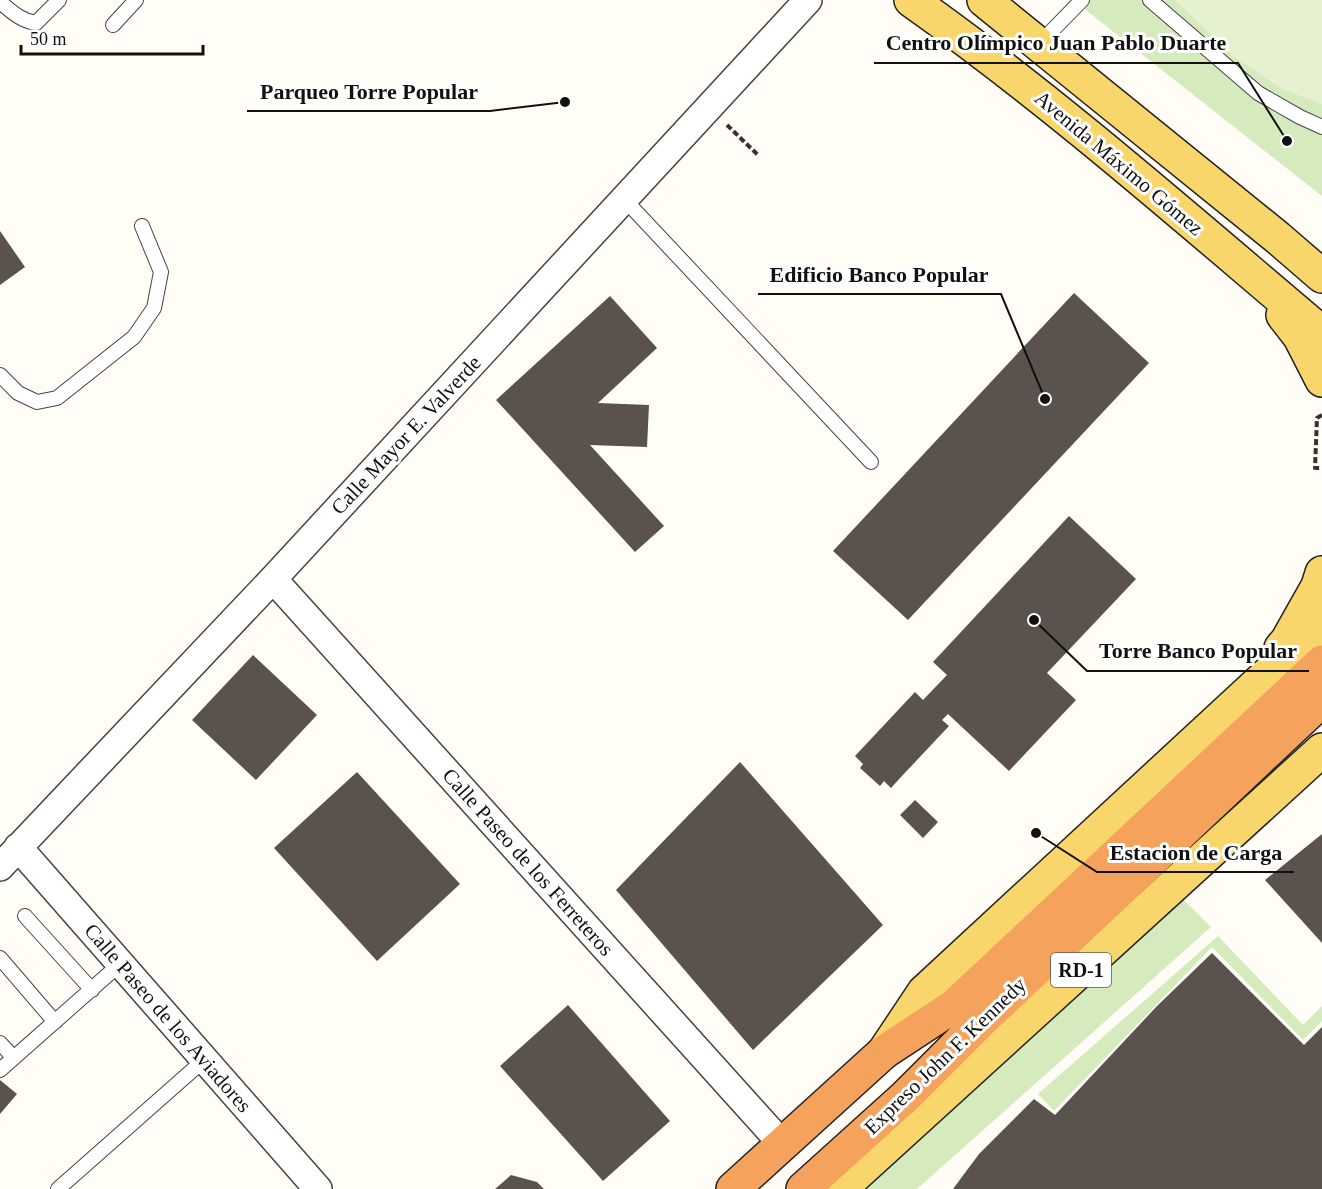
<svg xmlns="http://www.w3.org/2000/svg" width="1322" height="1189" viewBox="0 0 1322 1189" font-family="Georgia,serif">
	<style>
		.green { fill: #d5ebbd }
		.pitch { fill: #e6f2cf }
		.building { fill: #5a524d }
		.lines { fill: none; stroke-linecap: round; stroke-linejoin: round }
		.lane-casing { stroke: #444; stroke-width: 16 }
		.street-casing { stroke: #444; stroke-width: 30 }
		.primary-casing { stroke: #222; stroke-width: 36 }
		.highway-casing { stroke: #222; stroke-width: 36 }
		.path { stroke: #333; stroke-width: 4; stroke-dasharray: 6 3; stroke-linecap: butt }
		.lane { stroke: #fff; stroke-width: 14 }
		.street { stroke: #fff; stroke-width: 27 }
		.primary { stroke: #f9d66b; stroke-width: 33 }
		.highway { stroke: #f5a25d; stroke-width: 33 }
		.labels { text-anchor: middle; stroke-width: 6; stroke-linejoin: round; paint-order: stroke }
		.shield { fill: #fff; stroke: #585858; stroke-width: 1.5 }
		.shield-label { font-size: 20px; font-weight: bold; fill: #111 }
		.street-label { font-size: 21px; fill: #111; stroke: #fff }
		.leader { fill: none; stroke: #111; stroke-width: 2 }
		.callout-dot { fill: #111; stroke: #fff; stroke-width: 2 }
		.callout-label { font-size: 22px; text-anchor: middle; font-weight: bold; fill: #111; stroke: #fff; stroke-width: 6; stroke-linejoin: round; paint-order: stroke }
	</style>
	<rect width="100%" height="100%" fill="#fffdf5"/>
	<path class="green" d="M1073 0H1322V196Z
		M1175 891 1211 927 917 1189H849Z
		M1218 936 1303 1025 1322 1006V1021L1303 1040 1212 947 1054 1111 1038 1094Z"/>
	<path class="pitch" d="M1175 0H1322V104L1282 89 1233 56Z"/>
	<path class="building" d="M0 231 25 267 0 285Z
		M1074 293 1149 363 908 620 833 551Z
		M610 296 657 348 598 403 649 405 647 447 590 445 664 526 635 552 496 400Z
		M1069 516 1136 579 1047 673 1076 700 1009 771 948 714 942 720 949 726 901 777 891 788 884 781 880 786 860 768 863 764 855 756 915 692 923 700 947 675 933 662Z
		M253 655 317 715 256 780 192 720Z
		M740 762 883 925 753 1050 616 890Z
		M357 772 460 884 377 961 274 848Z
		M915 800 938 822 923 838 900 815Z
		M1322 834V943L1265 880Z
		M1212 953 1304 1045 1322 1027V1189H953L979 1154 1034 1099 1055 1115 1157 1006Z
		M568 1005 670 1121 603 1181 500 1066Z
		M0 1080 17 1094 0 1114Z
		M511 1175 537 1182 544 1189H495Z"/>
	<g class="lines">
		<g class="lane-casing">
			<path id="lane" d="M1150 0 1258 93 1300 117 1322 127
				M0 2C11 11 21 21 36 23L59 0
				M113 25 136 0
				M1039 44 1082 0
				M624 199 871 462
				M0 375 18 393 37 402 57 398 134 337 154 308 161 272 142 226
				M25 916 92 990
				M0 958 55 1022
				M0 1043 14 1058
				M0 1070 120 964
				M58 1189 204 1060"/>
		</g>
		<g class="street-casing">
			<path id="street" d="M273 579 783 1145
				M18 847 318 1189
				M0 867 273 579 808 0"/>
		</g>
		<g class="primary-casing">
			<path id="primary" d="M911 0C1055 102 1187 219 1322 333
				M984 0 1278 238 1322 276
				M1283 315 1300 337 1322 380
				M1281 648 1287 641 1318 586 1322 573
				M884 1052 924 992 1322 624
				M840 1189 1322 750"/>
		</g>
		<g class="highway-casing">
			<path id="highway" d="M733 1189 884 1052 954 1006 1322 662
				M803 1189 906 1096 980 1022 1322 700"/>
		</g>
		<path class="path" d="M727 125 758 155
			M1322 415 1317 418 1315 468H1322"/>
		<use href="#lane" class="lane"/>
		<use href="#street" class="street"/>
		<use href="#primary" class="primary"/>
		<use href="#highway" class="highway"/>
	</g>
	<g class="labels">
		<rect class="shield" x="1051" y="953" width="60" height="34" rx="4.5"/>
		<g class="shield-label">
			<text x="1081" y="977">RD-1</text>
		</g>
		<g class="street-label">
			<text transform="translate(1119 163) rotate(40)" y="7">Avenida Máximo Gómez</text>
			<text transform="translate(406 435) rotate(-47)" y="7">Calle Mayor E. Valverde</text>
			<text transform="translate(528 862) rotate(48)" y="7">Calle Paseo de los Ferreteros</text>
			<text transform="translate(168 1018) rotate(49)" y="7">Calle Paseo de los Aviadores</text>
			<text transform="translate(945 1056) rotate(-44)" y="7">Expreso John F. Kennedy</text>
		</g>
	</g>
	<path class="leader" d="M1287 141L1238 63H874M565 102L490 111H247M1045 399L1001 294H758M1034 620L1087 671H1309M1036 833L1097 872H1294"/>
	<g class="callout-dot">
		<circle cx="1287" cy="141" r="6"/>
		<circle cx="565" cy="102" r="6"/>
		<circle cx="1045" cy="399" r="6"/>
		<circle cx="1034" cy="620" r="6"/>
		<circle cx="1036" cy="833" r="6"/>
	</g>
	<g class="callout-label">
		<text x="1056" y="50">Centro Olímpico Juan Pablo Duarte</text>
		<text x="369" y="99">Parqueo Torre Popular</text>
		<text x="879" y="282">Edificio Banco Popular</text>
		<text x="1198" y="658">Torre Banco Popular</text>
		<text x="1196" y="860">Estacion de Carga</text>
	</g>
	<path d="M21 45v9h182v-9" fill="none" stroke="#111111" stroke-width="3"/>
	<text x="30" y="45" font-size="18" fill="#111111" stroke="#ffffff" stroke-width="4.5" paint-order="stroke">50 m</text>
</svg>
